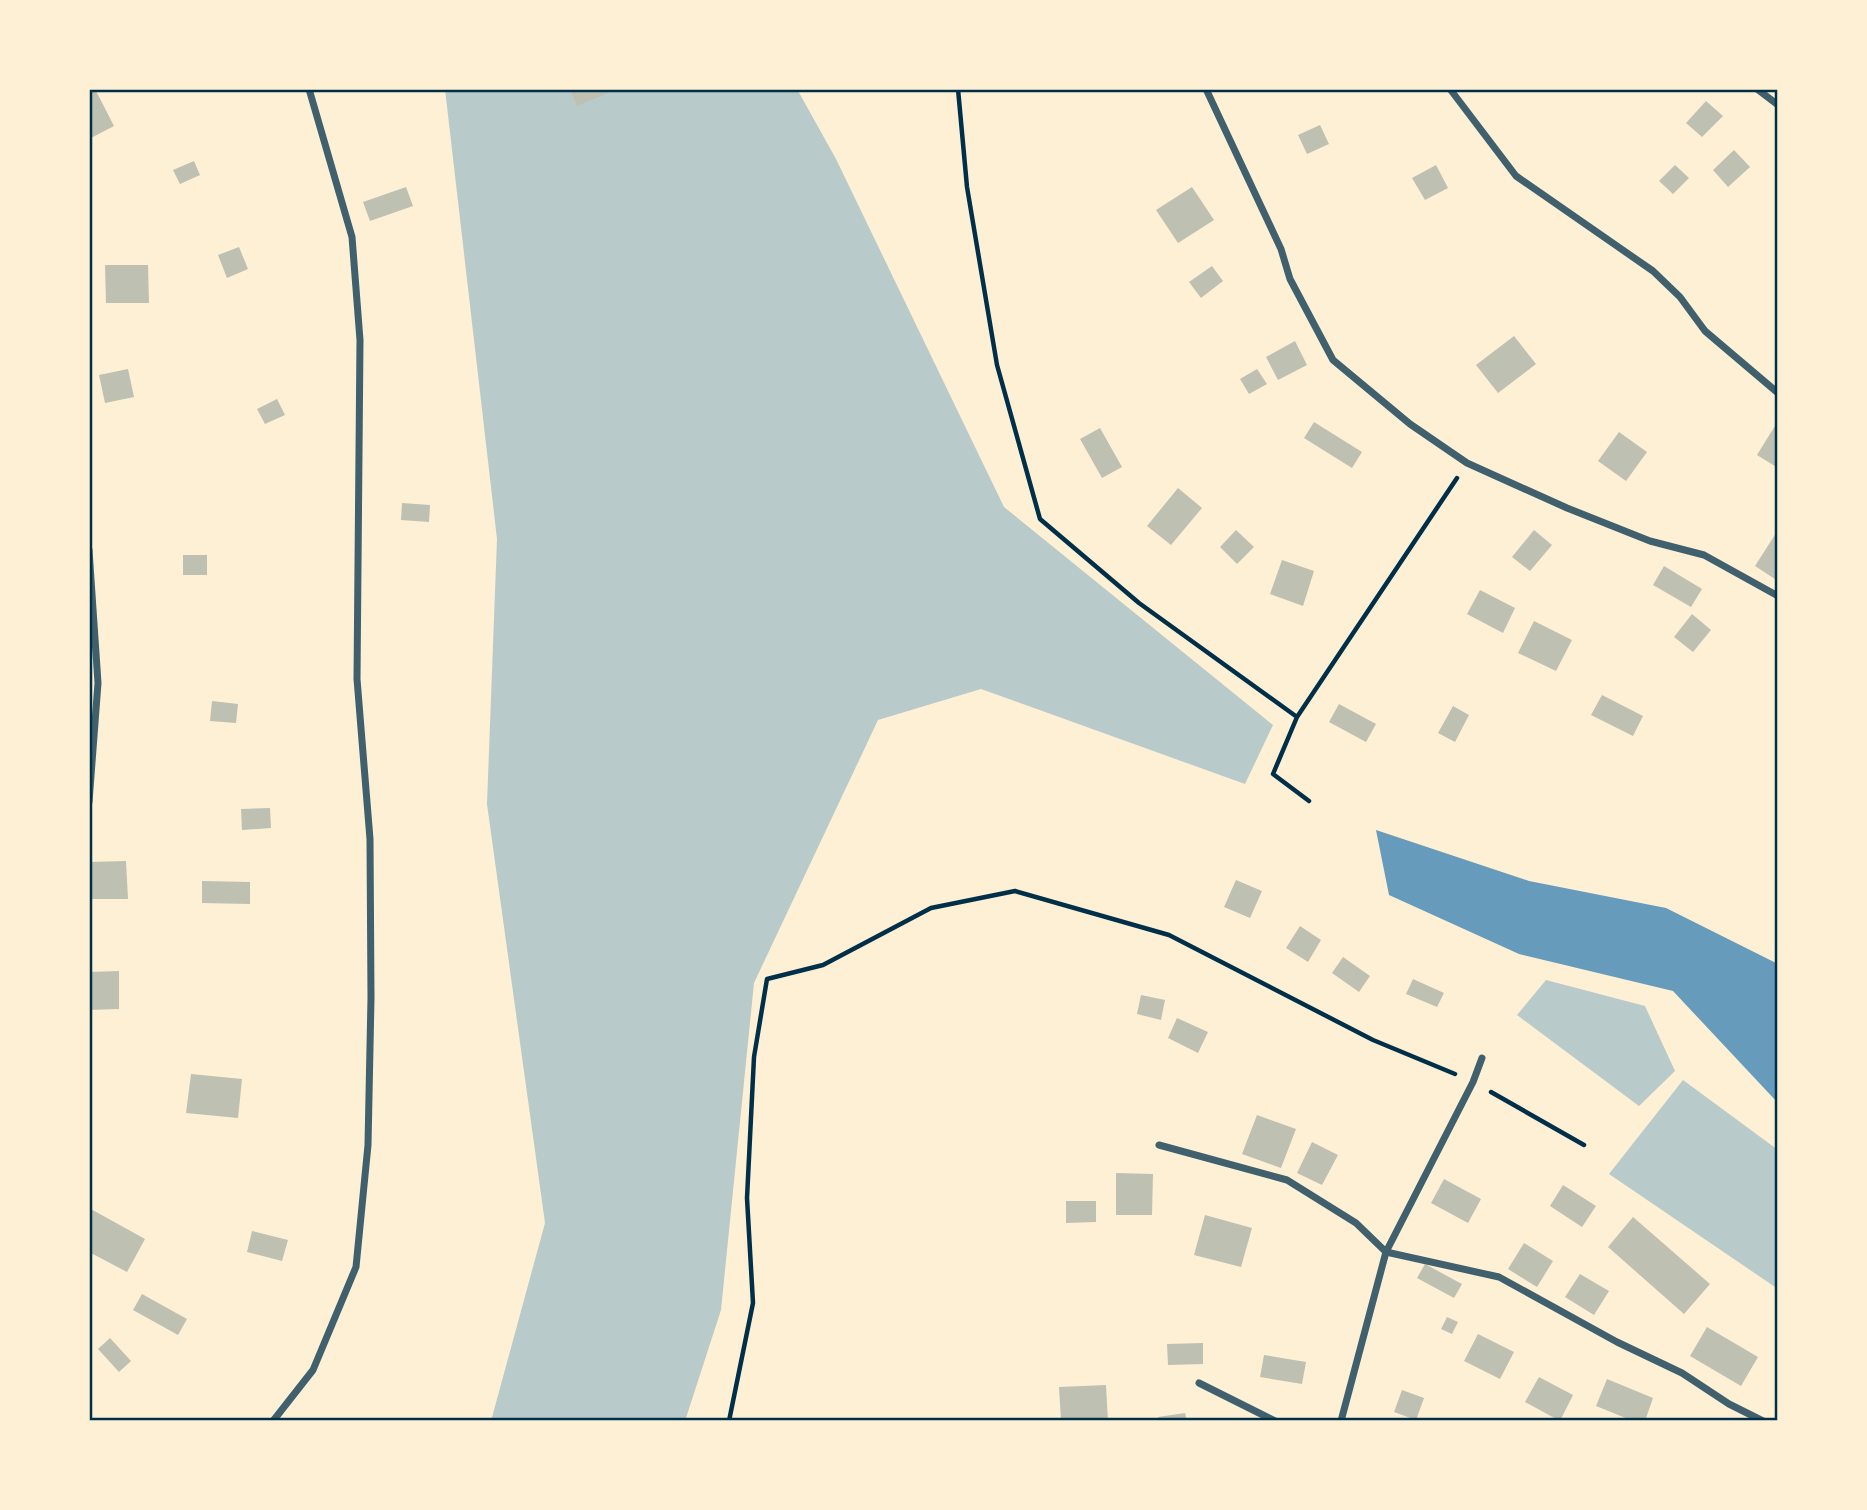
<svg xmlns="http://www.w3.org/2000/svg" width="1867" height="1510" viewBox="0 0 1867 1510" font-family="'Space Grotesk',sans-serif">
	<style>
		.green { fill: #b9caca }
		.water { fill: #669bbc }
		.building { fill: #bec0b2 }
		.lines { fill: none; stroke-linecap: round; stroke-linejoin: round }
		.path { stroke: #003049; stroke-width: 4.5 }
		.minor { stroke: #3f606c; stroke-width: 7 }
		.neatline { fill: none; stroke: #003049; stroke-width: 2.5 }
	</style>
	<rect width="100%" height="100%" fill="#fdf0d5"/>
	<path class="green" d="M445 89H797L836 159 1004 507 1273 725 1245 784 981 689 878 720 754 983 721 1310 685 1421H491L545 1223 487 804 497 539Z
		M1546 980 1645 1006 1675 1071 1639 1106 1517 1015Z
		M1683 1080 1778 1150V1289L1609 1174Z"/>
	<path class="water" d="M1376 830 1529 881 1666 908 1778 964V1103L1673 991 1519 954 1389 895Z"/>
	<path class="building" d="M89 89H95L114 126 89 139Z
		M570 89H607L608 93 577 106Z
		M1706 101 1723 116 1702 137 1686 123Z
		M1320 125 1329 144 1307 154 1298 135Z
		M1734 150 1750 167 1728 187 1713 170Z
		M194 161 200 175 180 184 173 170Z
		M1436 165 1448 188 1425 200 1412 178Z
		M1675 165 1689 178 1673 194 1659 181Z
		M406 187 413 206 370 221 363 202Z
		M1192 187 1214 220 1178 243 1156 210Z
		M239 247 248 269 227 278 218 255Z
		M105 265H148L149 303H106Z
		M1212 266 1223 281 1201 298 1189 282Z
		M1514 336 1536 364 1498 393 1476 365Z
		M1295 341 1307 365 1278 380 1266 357Z
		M128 369 134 397 105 403 99 375Z
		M1257 369 1267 384 1249 394 1240 379Z
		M277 399 285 415 265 424 257 409Z
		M1778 421V468L1757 455Z
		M1314 422 1362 452 1352 468 1304 438Z
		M1100 428 1122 467 1102 478 1080 439Z
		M1619 432 1647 452 1626 481 1598 461Z
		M1178 488 1202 508 1171 545 1147 526Z
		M402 503 430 505 429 522 401 520Z
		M1236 530 1254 547 1237 564 1220 547Z
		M1534 530 1552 545 1530 571 1512 557Z
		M1778 530V581L1755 566Z
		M183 555H207V575H183Z
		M1282 560 1314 571 1303 606 1270 594Z
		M1664 566 1702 589 1691 607 1653 585Z
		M1480 590 1515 608 1503 633 1467 614Z
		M1692 614 1711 630 1693 652 1674 637Z
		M1534 621 1572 640 1556 671 1518 653Z
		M1602 695 1643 716 1633 736 1591 715Z
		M212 701 238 704 236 723 210 721Z
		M1339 704 1376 724 1366 742 1329 722Z
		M1453 706 1469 715 1455 742 1438 733Z
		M270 808 271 828 242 830 241 809Z
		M126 861 128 899H89V862Z
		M1236 880 1262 891 1250 918 1224 907Z
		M202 881 250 882V904L202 903Z
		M1300 926 1321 940 1308 962 1286 948Z
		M1343 957 1370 976 1359 992 1332 973Z
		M119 971V1009L89 1010V972Z
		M1413 979 1444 993 1437 1007 1406 994Z
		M1141 995 1165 1000 1161 1020 1137 1014Z
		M1177 1018 1208 1032 1198 1053 1168 1038Z
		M191 1074 242 1079 238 1118 186 1113Z
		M1257 1115 1296 1129 1281 1168 1242 1154Z
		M1312 1142 1338 1155 1322 1185 1297 1173Z
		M1116 1173 1153 1174 1152 1215H1116Z
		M1444 1179 1481 1199 1468 1223 1431 1203Z
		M1563 1185 1596 1206 1582 1227 1550 1206Z
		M1066 1201H1096V1222L1066 1223Z
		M89 1208 145 1239 127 1272 89 1252Z
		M1205 1215 1252 1228 1241 1267 1194 1255Z
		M1633 1217 1710 1284 1684 1314 1608 1247Z
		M252 1231 288 1240 282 1261 247 1252Z
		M1524 1243 1553 1261 1537 1287 1508 1269Z
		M1425 1264 1462 1284 1454 1298 1417 1278Z
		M1580 1274 1609 1291 1594 1315 1565 1297Z
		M142 1294 187 1319 178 1335 133 1310Z
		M1447 1317 1458 1322 1452 1334 1441 1329Z
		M1707 1327 1758 1357 1741 1386 1690 1356Z
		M1478 1334 1514 1352 1500 1379 1464 1361Z
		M110 1338 131 1361 119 1372 98 1349Z
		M1203 1343V1364L1168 1365 1167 1344Z
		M1264 1355 1306 1362 1302 1384 1260 1377Z
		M1539 1377 1573 1395 1560 1421 1525 1402Z
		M1607 1379 1653 1398 1645 1421H1633L1596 1406Z
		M1106 1385 1108 1421H1061L1059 1387Z
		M1402 1390 1424 1398 1416 1420 1394 1412Z
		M1185 1413 1187 1421H1159L1158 1417Z"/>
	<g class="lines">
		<path class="path" d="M958 89 967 187 997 365 1040 519 1139 603 1297 717
			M1309 801 1273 774 1297 717 1457 478
			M1491 1092 1584 1145
			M729 1421 753 1303 747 1198 754 1057 767 979 823 965 931 908 1015 891 1169 935 1373 1040 1455 1074"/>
		<path class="minor" d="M1206 89 1281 249 1290 279 1333 360 1410 424 1467 463 1567 508 1650 541 1704 555 1778 596
			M1450 89 1516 176 1653 271 1680 297 1705 331 1778 393
			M1757 89 1778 105
			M89 550 98 683 89 802
			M1159 1145 1287 1180 1356 1223 1386 1252 1499 1277 1617 1342 1682 1373 1729 1404 1763 1421
			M1199 1383 1275 1421
			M273 1421 313 1370 356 1267 368 1145 371 998 370 839 357 679 360 340 352 237 309 89
			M1341 1421 1386 1252 1473 1082 1482 1058"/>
	</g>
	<rect width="1867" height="1510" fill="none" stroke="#fdf0d5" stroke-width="182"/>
	<rect x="91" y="91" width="1685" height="1328" class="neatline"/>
</svg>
